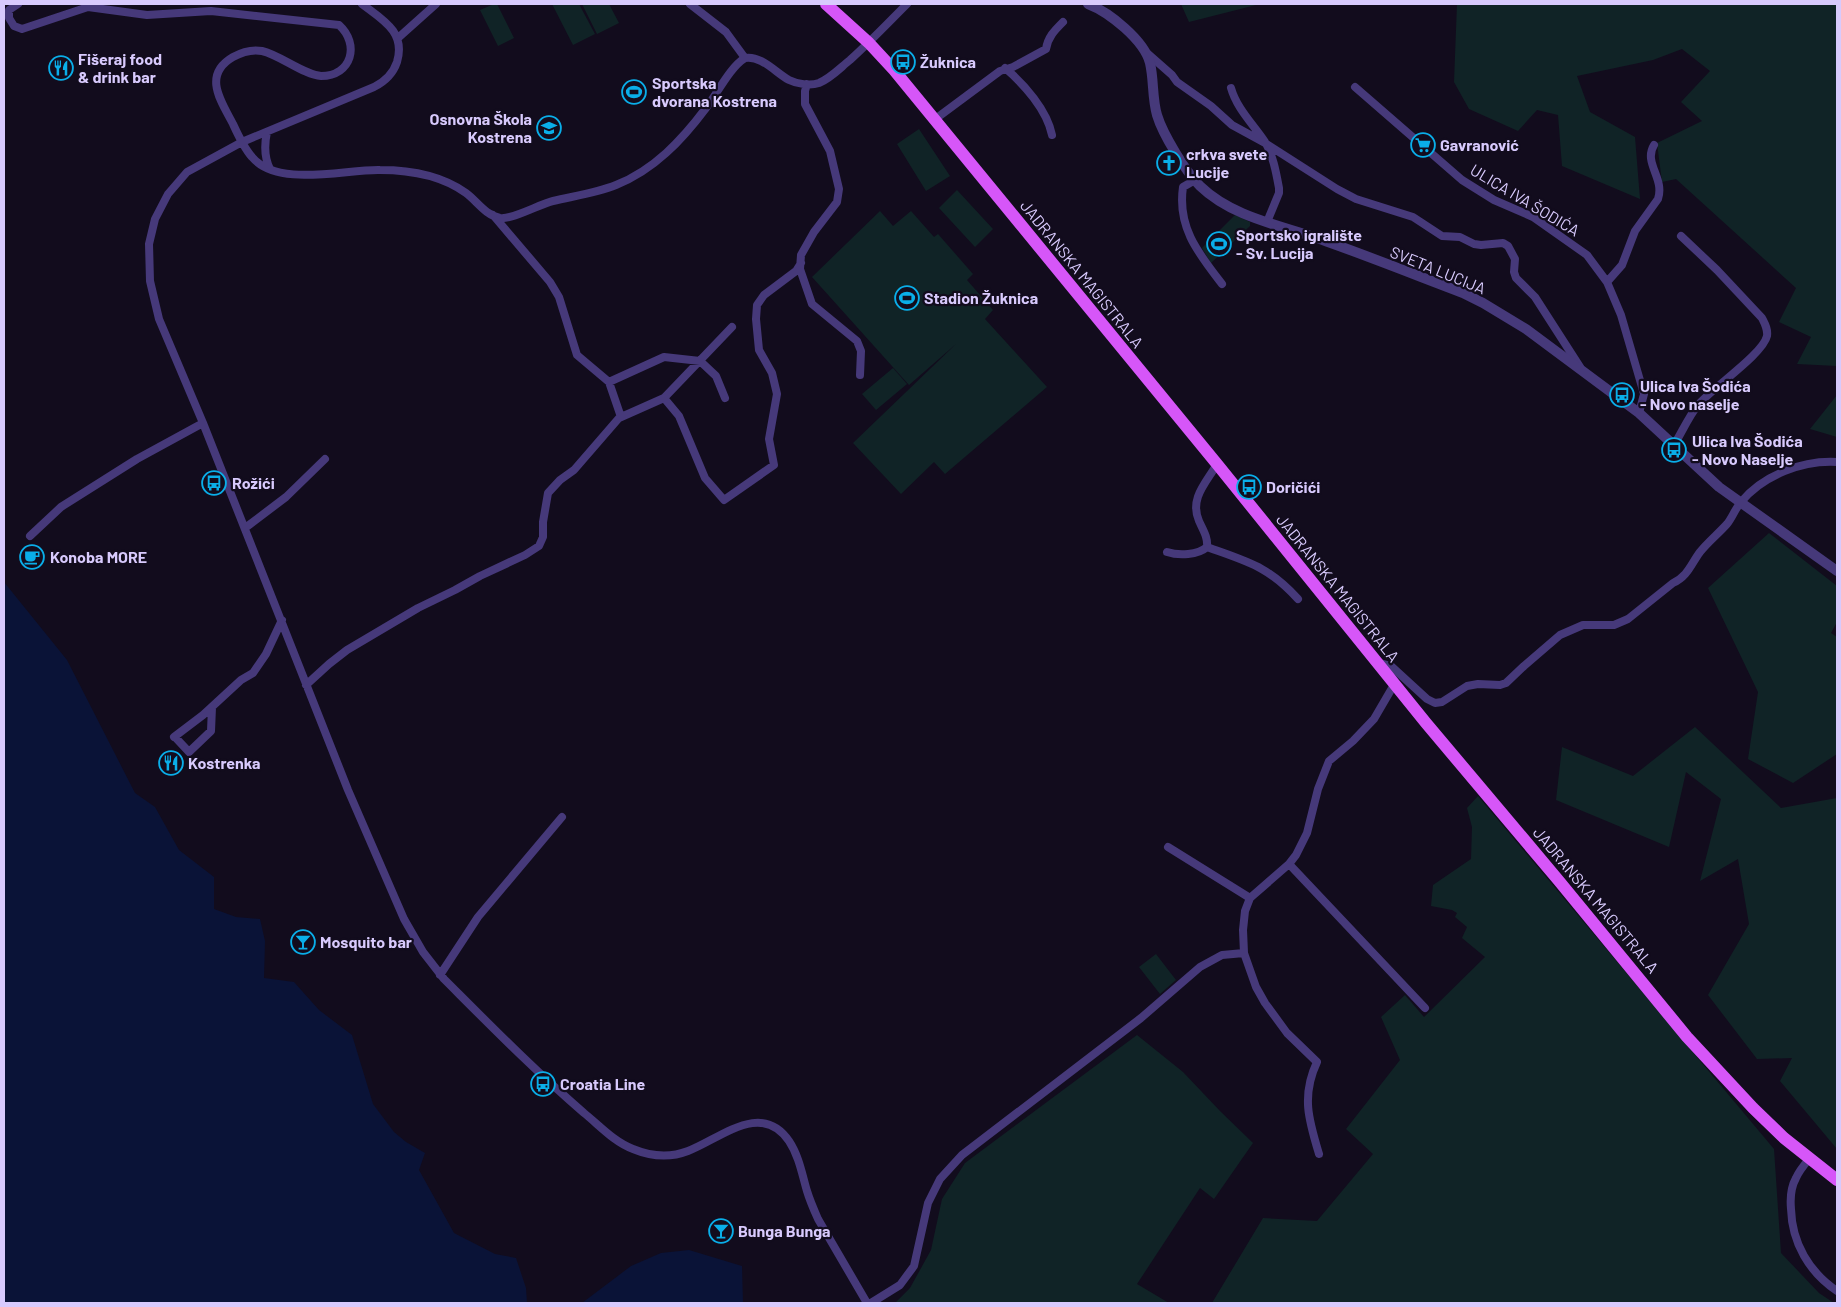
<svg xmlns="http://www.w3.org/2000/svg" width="1841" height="1307" viewBox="0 0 1841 1307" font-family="Barlow,sans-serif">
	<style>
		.green { fill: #102326 }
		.water { fill: #0a1337 }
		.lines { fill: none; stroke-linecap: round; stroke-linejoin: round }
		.minor { stroke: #46397a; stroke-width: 8 }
		.tertiary { stroke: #46397a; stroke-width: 10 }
		.primary { stroke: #d656f8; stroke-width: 12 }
		.labels { text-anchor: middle; stroke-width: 4.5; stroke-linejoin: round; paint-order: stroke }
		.poi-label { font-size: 16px; font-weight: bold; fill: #d8cafd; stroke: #120c1d; text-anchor: start }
		.street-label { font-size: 16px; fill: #d8cafd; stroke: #120c1d }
	</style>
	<rect width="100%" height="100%" fill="#120c1d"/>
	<path class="green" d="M494 4H497L514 38 498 46 480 10Z
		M552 4H579L595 34 573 45Z
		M582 4H609L619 23 597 34Z
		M1181 4H1260L1189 22Z
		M1457 4H1837V366L1797 364 1811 337 1779 322 1796 288 1676 179 1662 182 1657 143 1702 121 1681 102 1710 71 1682 49 1653 60 1577 76 1590 112 1635 137 1640 199 1562 166 1558 115 1537 110 1518 131 1469 109 1454 82Z
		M919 129 950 176 926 191 897 144Z
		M957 190 993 229 975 247 939 208Z
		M880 211 893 226 911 211 934 237 938 234 973 274 967 280 993 310 985 319 1047 387 945 474 934 462 901 494 853 443 956 344 909 385 812 277Z
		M1235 215 1250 222V226L1211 263 1202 248Z
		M893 368 907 384 876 410 862 394Z
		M1837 395V437L1810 429Z
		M1769 533 1837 586V622L1831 633 1837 637V754L1793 783 1748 759 1758 692 1708 588Z
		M1695 727 1781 808 1837 798V1149L1780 1081 1792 1058 1757 1059 1708 995 1749 924 1738 859 1700 881 1721 799 1686 772 1669 847 1556 800 1562 747 1633 776Z
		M1478 796 1774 1149 1781 1253 1819 1293 1834 1303H1212L1263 1218 1317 1221 1373 1154 1346 1129 1400 1060 1381 1017 1405 995 1424 1017 1485 957 1462 938 1467 927 1455 917 1457 913 1452 910 1431 906 1433 885 1471 859 1472 827 1467 808Z
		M1156 954 1176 980 1160 994 1139 967Z
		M1137 1035 1183 1072 1220 1111 1253 1143 1214 1199 1200 1188 1137 1284 1169 1303H895L910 1288 931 1250 942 1199 965 1163Z"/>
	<path class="water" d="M4 582 67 660 135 793 155 807 179 850 214 877V909L236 917 260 919 265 941 264 978 294 982 319 1010 352 1035 373 1104 394 1132 406 1142 425 1153 419 1170 454 1233 495 1254 516 1258 526 1288 527 1303H4Z
		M689 1250 742 1266 743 1303H582L631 1266 661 1253Z"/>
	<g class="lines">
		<path class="minor" d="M18 4 9 10V18L14 26 22 29 88 7 147 15 211 11 339 25C360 44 352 76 321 76 304 75 280 55 262 51 251 49 242 52 233 57 202 75 221 101 233 124 238 135 244 148 252 157 278 188 345 169 380 170 410 170 441 175 466 193 477 201 485 215 500 218 512 220 540 204 553 201 574 196 596 193 616 185 654 170 682 140 706 108 717 94 730 67 745 58 761 55 776 73 789 80 797 84 810 86 819 83 831 78 840 68 850 60 870 42 888 23 907 4
			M362 4C383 20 406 32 397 62 393 74 386 81 374 87L242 142 187 172 168 194 155 219 149 244 150 281 159 319 203 423 348 790 404 919 423 952 444 979C490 1025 535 1071 584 1113 599 1125 614 1142 633 1149 650 1156 670 1158 688 1151 720 1139 761 1100 789 1141 799 1156 802 1174 807 1191 810 1201 814 1210 818 1219L867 1303
			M690 4 726 32 745 58
			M398 38 436 4
			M1147 53 1172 75 1177 82 1211 106 1232 125 1265 143 1337 189 1356 199 1413 217 1442 236 1460 237 1474 244 1481 245 1503 243 1508 246 1515 259 1514 272 1516 278 1535 297 1580 367
			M1005 68C1024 84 1047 110 1052 135
			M807 84 805 91V104L830 151 839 189 837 202 814 232 801 255 800 269 812 304 857 341 861 351 860 375
			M1355 87 1462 180 1494 200 1533 217 1587 255 1607 282 1621 315 1644 394 1639 413
			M1231 88C1237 109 1253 124 1265 142 1273 155 1276 172 1279 188V193L1267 222
			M934 120 1000 71 1013 67 1046 49C1048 37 1054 31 1063 22
			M267 132C264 146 264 157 270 169
			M1195 180 1183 187C1177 228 1199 254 1222 284
			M493 215 550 282 559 297 577 355 609 382 621 417
			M1607 282 1622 265 1635 231 1658 199C1665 178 1643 163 1654 145
			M609 382 664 357 700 361 716 376 725 398
			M664 398 732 327
			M1674 445C1682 432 1689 416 1698 405 1712 388 1763 354 1767 336 1768 329 1765 324 1762 318L1717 270 1681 236
			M245 528 286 497 325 459
			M30 536 61 507 137 459 203 423
			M1207 547C1248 562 1268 566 1298 599
			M1167 552C1179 556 1198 555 1207 547 1208 537 1203 530 1199 521 1189 498 1207 482 1217 464
			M1380 663 1391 666 1427 699 1435 703 1442 702 1467 686 1478 684 1500 685 1506 683 1524 666 1560 635 1583 625H1614L1628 619 1673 583C1688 576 1691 564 1700 552 1708 542 1718 534 1727 524 1732 518 1735 509 1741 502 1763 475 1803 460 1837 462
			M306 685 329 664 347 650 418 608 455 590 480 576 525 555 539 546 543 537V522L548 493 560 480 574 470 619 418 664 398 679 416 705 478 724 500 774 465 769 439 777 394 772 373 759 350 756 319 757 305 764 295 796 271 801 263
			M174 737 203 715 241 680 253 673 266 654 282 620
			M175 737 189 752 211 731 212 707
			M1168 847 1250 898
			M1289 864 1425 1008
			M440 975 478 917 562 817
			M1319 1154C1309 1121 1301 1096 1317 1062L1287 1033 1265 1003 1256 987 1244 953 1243 930 1245 911 1250 898 1289 864 1296 855 1307 833 1318 789 1329 761 1353 741 1374 719 1395 683
			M1809 1159C1804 1165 1799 1171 1796 1178 1791 1187 1790 1198 1791 1209 1792 1243 1809 1272 1837 1291
			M871 1303 900 1285 914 1266 928 1203 940 1179 962 1155 1141 1018 1200 967 1222 955 1244 953"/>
		<path class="tertiary" d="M1088 4C1109 12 1144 40 1150 63 1154 80 1152 98 1157 115 1163 135 1186 172 1200 186 1234 219 1286 226 1328 242 1373 258 1418 276 1463 293L1483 303 1526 329 1639 413 1719 487 1837 571"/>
		<path class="primary" d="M826 4 869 43 894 70 1217 464 1426 723 1559 881 1687 1037 1753 1108 1784 1138 1837 1180"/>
	</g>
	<defs>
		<g id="bus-ring" transform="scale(1.25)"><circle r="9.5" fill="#120c1d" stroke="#0aaee9" stroke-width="1.5"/><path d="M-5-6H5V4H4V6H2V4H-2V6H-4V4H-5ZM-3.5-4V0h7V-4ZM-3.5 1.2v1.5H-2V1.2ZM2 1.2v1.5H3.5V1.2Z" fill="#0aaee9"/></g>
		<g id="restaurant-ring" transform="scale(1.25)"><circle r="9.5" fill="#120c1d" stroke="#0aaee9" stroke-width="1.5"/><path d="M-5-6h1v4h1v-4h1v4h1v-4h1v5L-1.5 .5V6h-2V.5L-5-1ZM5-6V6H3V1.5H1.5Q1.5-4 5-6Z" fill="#0aaee9"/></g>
		<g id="stadium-ring" transform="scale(1.25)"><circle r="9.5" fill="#120c1d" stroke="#0aaee9" stroke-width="1.5"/><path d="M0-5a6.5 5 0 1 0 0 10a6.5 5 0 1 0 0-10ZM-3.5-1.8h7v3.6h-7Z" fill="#0aaee9"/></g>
		<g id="school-ring" transform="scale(1.25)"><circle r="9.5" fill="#120c1d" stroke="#0aaee9" stroke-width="1.5"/><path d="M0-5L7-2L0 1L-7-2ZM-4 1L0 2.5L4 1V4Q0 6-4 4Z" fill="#0aaee9"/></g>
		<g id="supermarket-ring" transform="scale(1.25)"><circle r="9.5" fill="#120c1d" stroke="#0aaee9" stroke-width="1.5"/><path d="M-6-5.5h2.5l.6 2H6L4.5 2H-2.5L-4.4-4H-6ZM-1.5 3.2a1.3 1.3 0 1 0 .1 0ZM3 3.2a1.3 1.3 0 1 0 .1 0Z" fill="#0aaee9"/></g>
		<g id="church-ring" transform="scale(1.25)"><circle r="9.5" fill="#120c1d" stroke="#0aaee9" stroke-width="1.5"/><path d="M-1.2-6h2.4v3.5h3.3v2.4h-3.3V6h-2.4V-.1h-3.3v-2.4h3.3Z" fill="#0aaee9"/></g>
		<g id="cafe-ring" transform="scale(1.25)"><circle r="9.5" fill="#120c1d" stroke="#0aaee9" stroke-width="1.5"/><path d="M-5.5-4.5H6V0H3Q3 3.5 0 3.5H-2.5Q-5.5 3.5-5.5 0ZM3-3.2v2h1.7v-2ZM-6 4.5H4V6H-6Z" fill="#0aaee9"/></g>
		<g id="bar-ring" transform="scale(1.25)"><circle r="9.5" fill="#120c1d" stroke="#0aaee9" stroke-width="1.5"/><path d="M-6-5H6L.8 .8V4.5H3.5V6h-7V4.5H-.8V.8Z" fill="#0aaee9"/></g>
	</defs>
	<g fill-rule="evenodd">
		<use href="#bus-ring" x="903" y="62"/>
		<use href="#restaurant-ring" x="61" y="68"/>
		<use href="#stadium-ring" x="634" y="92"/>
		<use href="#school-ring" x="549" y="128"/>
		<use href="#supermarket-ring" x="1423" y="145"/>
		<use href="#church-ring" x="1169" y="163"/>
		<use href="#stadium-ring" x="1219" y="244"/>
		<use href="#stadium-ring" x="907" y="298"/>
		<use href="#bus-ring" x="1622" y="395"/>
		<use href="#bus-ring" x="1674" y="450"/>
		<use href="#bus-ring" x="214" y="483"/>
		<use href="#bus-ring" x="1249" y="487"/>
		<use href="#cafe-ring" x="32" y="557"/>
		<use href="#restaurant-ring" x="171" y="763"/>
		<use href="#bar-ring" x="303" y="942"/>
		<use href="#bus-ring" x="543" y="1084"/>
		<use href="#bar-ring" x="721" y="1231"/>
	</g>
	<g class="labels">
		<g class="poi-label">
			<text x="78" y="65">Fišeraj food<tspan x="78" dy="18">&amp; drink bar</tspan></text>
			<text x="920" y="68">Žuknica</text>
			<text x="652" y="89">Sportska<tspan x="652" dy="18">dvorana Kostrena</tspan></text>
			<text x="532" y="125" text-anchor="end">Osnovna Škola<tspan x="532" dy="18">Kostrena</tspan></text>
			<text x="1440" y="151">Gavranović</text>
			<text x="1186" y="160">crkva svete<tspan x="1186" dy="18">Lucije</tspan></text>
			<text x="1236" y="241">Sportsko igralište<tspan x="1236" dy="18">- Sv. Lucija</tspan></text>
			<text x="924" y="304">Stadion Žuknica</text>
			<text x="1640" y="392">Ulica Iva Šodića<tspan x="1640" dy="18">- Novo naselje</tspan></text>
			<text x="1692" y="447">Ulica Iva Šodića<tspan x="1692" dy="18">- Novo Naselje</tspan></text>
			<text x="232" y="489">Rožići</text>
			<text x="1266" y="493">Doričići</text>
			<text x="50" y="563">Konoba MORE</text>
			<text x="188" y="769">Kostrenka</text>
			<text x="320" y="948">Mosquito bar</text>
			<text x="560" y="1090">Croatia Line</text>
			<text x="738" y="1237">Bunga Bunga</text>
		</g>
		<g class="street-label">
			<text transform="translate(1525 200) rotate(31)" y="6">ULICA IVA ŠODIĆA</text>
			<text transform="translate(1438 270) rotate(22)" y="6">SVETA LUCIJA</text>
			<text transform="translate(1082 274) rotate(51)" y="6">JADRANSKA MAGISTRALA</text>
			<text transform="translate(1338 588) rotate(51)" y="6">JADRANSKA MAGISTRALA</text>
			<text transform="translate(1596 900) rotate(50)" y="6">JADRANSKA MAGISTRALA</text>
		</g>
	</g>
	<rect width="1841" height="1307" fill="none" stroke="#d8cafd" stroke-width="10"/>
</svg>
